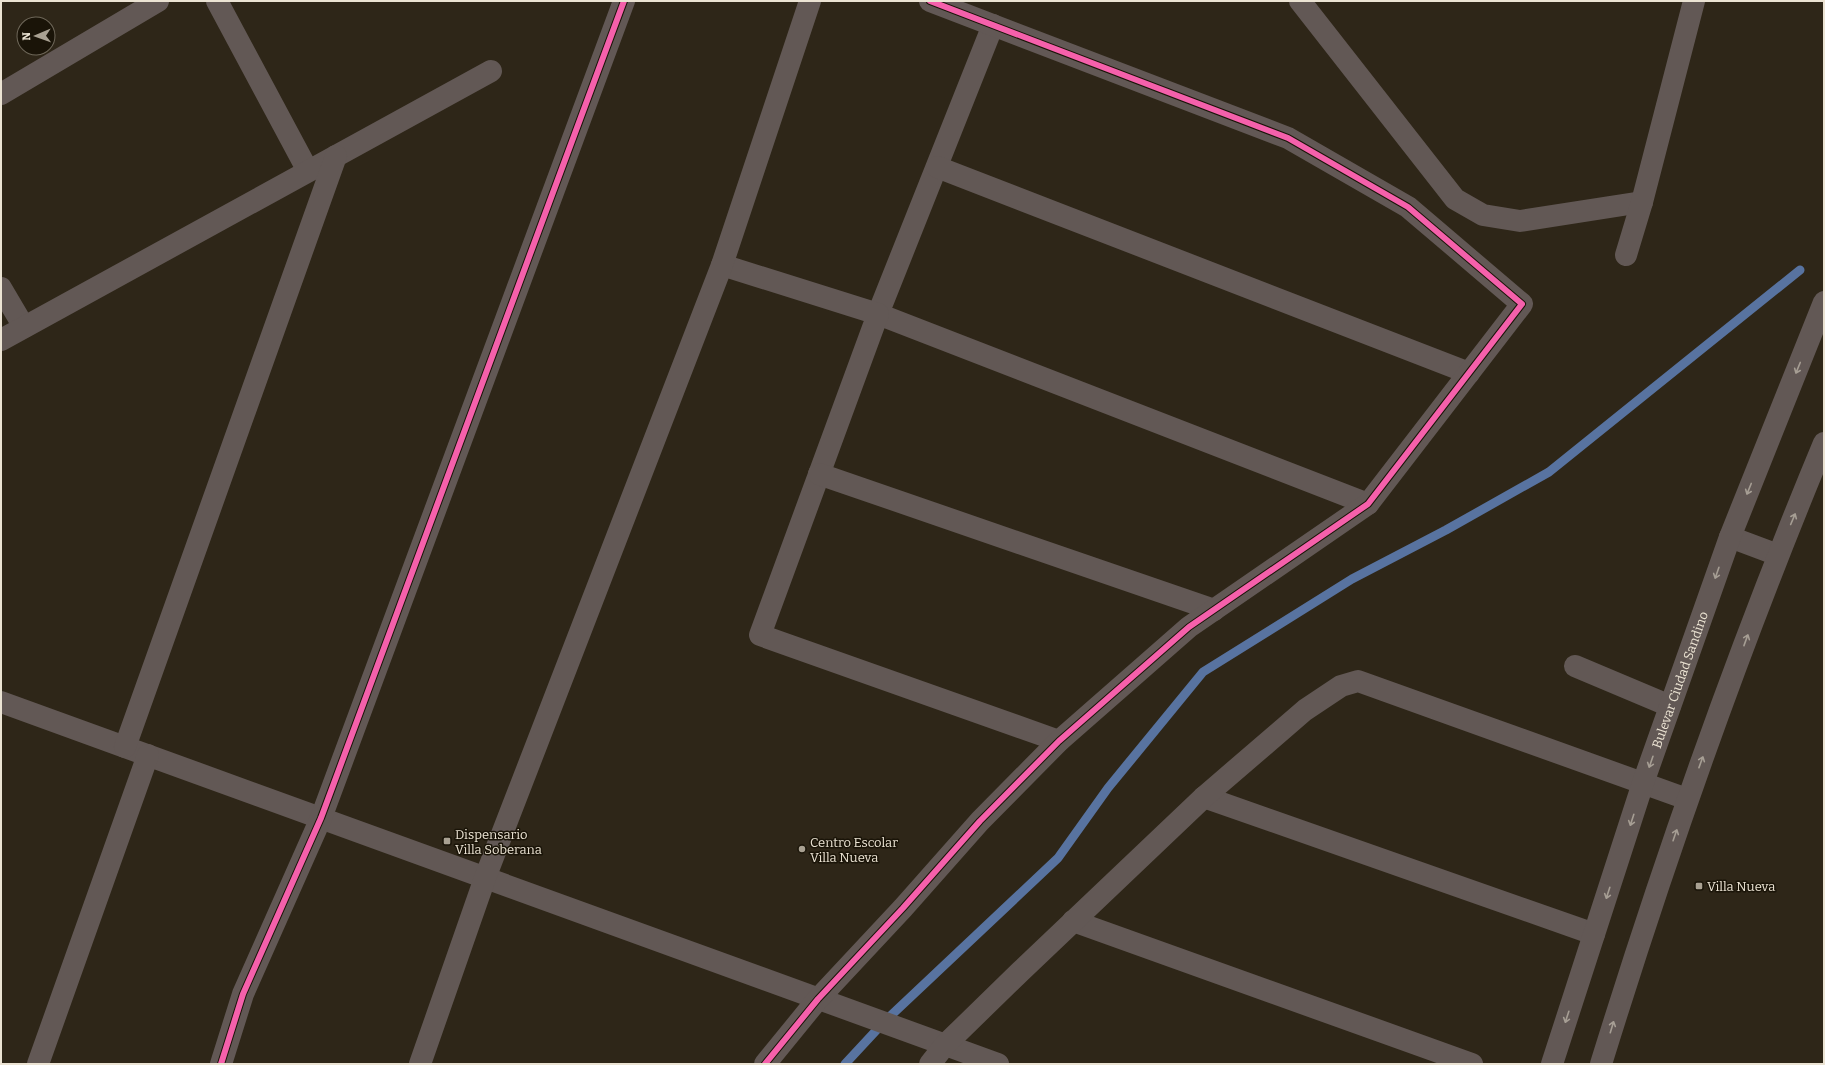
<svg xmlns="http://www.w3.org/2000/svg" width="1825" height="1065" viewBox="0 0 1825 1065" font-family="Bitter,serif">
	<style>
		.lines { fill: none; stroke-linecap: round; stroke-linejoin: round }
		.stream { stroke: #5873a0; stroke-width: 9 }
		.minor { stroke: #625855; stroke-width: 22 }
		.cycleway-casing { stroke: #1a1408; stroke-width: 8 }
		.cycleway { stroke: #f560ab; stroke-width: 6 }
		.oneway { stroke: #a69e94 }
		.poi-dot { fill: #a9a192; stroke: #1a1408; stroke-width: 1.5 }
		.labels { text-anchor: middle; stroke-width: 3; stroke-linejoin: round; paint-order: stroke }
		.street-label { font-size: 13px; fill: #ebe3d3; stroke: #1a1408 }
		.poi-label { font-size: 13px; fill: #ebe3d3; stroke: #1a1408; text-anchor: start }
	</style>
	<rect width="100%" height="100%" fill="#2e2618"/>
	<g class="lines">
		<path class="stream" d="M845 1064 884 1022 1058 858 1108 788 1203 672 1352 579 1446 530 1549 472 1800 270"/>
		<g class="minor">
			<path d="M217 1 308 171"/>
			<path d="M1300 1 1455 199 1483 215 1520 221 1642 202"/>
			<path d="M993 25 878 314 1368 504"/>
			<path d="M1 94 158 1"/>
			<path d="M937 167 1469 373"/>
			<path d="M1626 255 1642 202 1694 1"/>
			<path d="M722 265 878 314 760 635 1059 741"/>
			<path d="M1 288 24 327"/>
			<path d="M1 340 491 71"/>
			<path d="M819 474 1214 610"/>
			<path d="M1730 537 1778 555"/>
			<path d="M1575 666 1670 706"/>
			<path d="M1 702 998 1064"/>
			<path d="M125 747 336 156"/>
			<path d="M1204 797 1594 934"/>
			<path d="M1073 921 1472 1064"/>
			<path d="M38 1064 148 755"/>
			<path d="M221 1064 243 994 321 818 624 1"/>
			<path d="M420 1064 485 878 722 265 810 1"/>
			<path d="M765 1064 818 999 903 908 980 821 1059 741 1189 627 1368 504 1522 304 1408 207 1288 138 930 1"/>
			<path d="M930 1064 945 1045 1021 971 1204 797 1305 710 1341 686 1358 681 1687 799"/>
			<path id="s1" d="M1552 1064 1643 783 1730 537 1824 302"/>
			<path d="M1601 1064C1666 854 1739 647 1824 443"/>
		</g>
		<g class="cycleway-casing">
			<path id="cycleway" d="M221 1064 243 994 321 818 624 1
				M765 1064 818 999 903 908 980 821 1059 741 1189 627 1368 504 1522 304 1408 207 1288 138 930 1"/>
		</g>
		<use href="#cycleway" class="cycleway"/>
	</g>
	<defs><path id="oneway-shaft" d="M-6 0H5M1.5-3L5.5 0L1.5 3" fill="none" stroke-width="1.6" stroke-linecap="round" stroke-linejoin="round"/></defs>
	<g class="oneway">
		<use href="#oneway-shaft" transform="translate(1798 368) rotate(112)"/>
		<use href="#oneway-shaft" transform="translate(1749 489) rotate(112)"/>
		<use href="#oneway-shaft" transform="translate(1793 519) rotate(-67)"/>
		<use href="#oneway-shaft" transform="translate(1717 573) rotate(109)"/>
		<use href="#oneway-shaft" transform="translate(1746 640) rotate(-70)"/>
		<use href="#oneway-shaft" transform="translate(1651 762) rotate(109)"/>
		<use href="#oneway-shaft" transform="translate(1701 762) rotate(-70)"/>
		<use href="#oneway-shaft" transform="translate(1632 820) rotate(108)"/>
		<use href="#oneway-shaft" transform="translate(1675 835) rotate(-71)"/>
		<use href="#oneway-shaft" transform="translate(1608 893) rotate(108)"/>
		<use href="#oneway-shaft" transform="translate(1567 1017) rotate(108)"/>
		<use href="#oneway-shaft" transform="translate(1612 1027) rotate(-73)"/>
	</g>
	<g class="poi-dot">
		<rect x="443" y="837" width="8" height="8" rx="2"/>
		<circle cx="802" cy="849" r="4"/>
		<rect x="1695" y="882" width="8" height="8" rx="2"/>
	</g>
	<g class="labels">
		<g class="street-label">
			<text dy="5" stroke="none"><textPath href="#s1" startOffset="405">Bulevar Ciudad Sandino</textPath></text>
		</g>
		<g class="poi-label">
			<text x="455" y="839">Dispensario<tspan x="455" dy="15">Villa Soberana</tspan></text>
			<text x="810" y="847">Centro Escolar<tspan x="810" dy="15">Villa Nueva</tspan></text>
			<text x="1707" y="891">Villa Nueva</text>
		</g>
	</g>
	<rect width="1825" height="1065" fill="none" stroke="#ebe3d3" stroke-width="4"/>
	<g transform="translate(36 36) rotate(268)"><circle r="19" fill="#1a1408" stroke="#6e6759"/>
	<path d="M0-3L7 15L0 10L-7 15Z" fill="#a9a192"/>
	<text y="-6" font-size="11" font-weight="bold" text-anchor="middle" fill="#ebe3d3">N</text>
	</g>
</svg>
